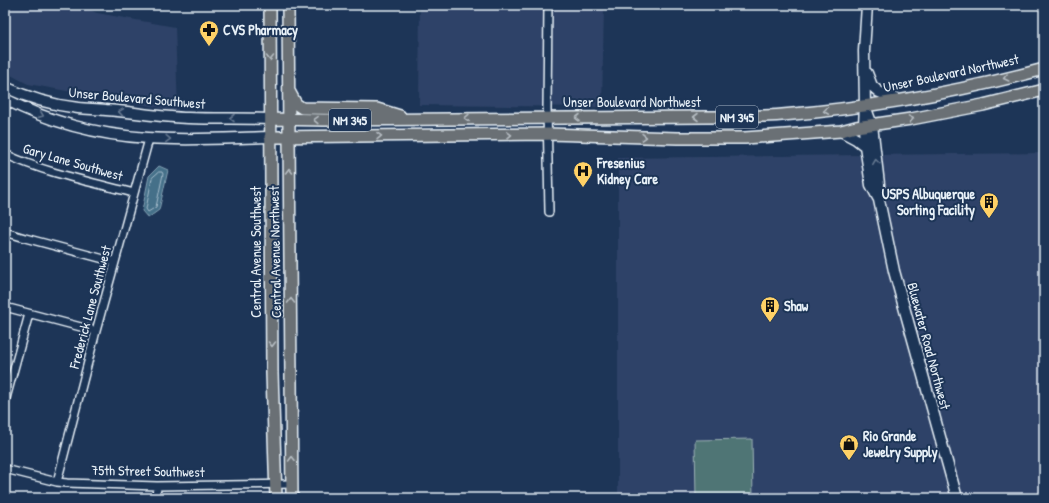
<svg xmlns="http://www.w3.org/2000/svg" width="1049" height="503" viewBox="0 0 1049 503" font-family="'Patrick Hand',sans-serif">
	<style>
		.built { fill: #2f4367 }
		.green { fill: #507475; stroke: #9cb2b6 }
		.water { fill: #446f89; stroke: #86a3b5 }
		.lines { fill: none; stroke-linecap: round; stroke-linejoin: round }
		.shore { stroke: #a6bdcc; stroke-width: 1 }
		.street-casing { stroke: #e8f1f8; stroke-width: 10 }
		.secondary-casing { stroke: #e8f1f8; stroke-width: 13 }
		.primary-casing { stroke: #e8f1f8; stroke-width: 14 }
		.street { stroke: #1d3557; stroke-width: 7 }
		.secondary { stroke: #1d3557; stroke-width: 10 }
		.primary { stroke: #6a7074; stroke-width: 11 }
		.oneway { stroke: #b6bdc3 }
		.oneway2 { stroke: #64778f }
		.labels { text-anchor: middle; stroke-width: 4; stroke-linejoin: round; paint-order: stroke }
		.shield { fill: #1d3557; stroke: #abb9c8; stroke-width: 1 }
		.shield-label { font-size: 13px; font-weight: bold; fill: #e8f1f8 }
		.poi-label { font-size: 14px; font-weight: bold; fill: #e8f1f8; stroke: #1d3557; text-anchor: start }
		.street-label { font-size: 14px; fill: #e8f1f8; stroke: #1d3557 }
	</style>
	<rect width="100%" height="100%" fill="#1d3557"/>
	<filter id="ink" filterUnits="userSpaceOnUse"><feTurbulence type="fractalNoise" baseFrequency=".025" numOctaves="2"/><feDisplacementMap in="SourceGraphic" scale="8" xChannelSelector="R" yChannelSelector="G"/><feConvolveMatrix kernelMatrix="1 2 1 2 8 2 1 2 1" color-interpolation-filters="sRGB"/></filter>
	<g filter="url(#ink)">
		<path class="built" d="M5 5H78L97 13 175 27 178 111 28 84 5 72Z
			M420 5H604L602 107 419 105Z
			M1044 153V498H618V158Z"/>
		<path class="green" d="M752 439 753 498H696L695 440Z"/>
		<path class="water" d="M159 166 168 170 159 210 148 218 142 211 149 176Z"/>
		<g class="lines">
			<path class="shore" d="M159 172H162L163 174 156 207 148 212 146 209 152 178Z"/>
			<g class="street-casing">
				<path id="street" d="M548 5 547 109 549 212
					M5 154C45 173 91 182 134 193
					M5 232 25 238 115 262
					M5 307 96 331
					M5 402 29 314
					M5 469 57 482 67 483 157 486 292 484
					M57 482 96 331 149 139
					M156 498 157 486"/>
			</g>
			<g class="secondary-casing">
				<path id="secondary" d="M867 5 864 51 865 106 864 126 865 146 871 185 878 198
					M867 73 872 86 879 92 898 100
					M5 87C28 98 53 105 78 108 87 109 96 109 106 110 133 112 160 117 188 118 215 119 243 118 271 119
					M5 99C49 122 99 135 148 138 189 141 230 138 270 137
					M865 106 872 125 879 184V200L894 271 957 498
					M841 131 856 139 865 146"/>
			</g>
			<g class="primary-casing">
				<path id="primary" d="M270 5 272 373 276 498
					M288 5 289 137 292 498
					M289 91 296 104 302 108 377 109 400 116
					M271 119 324 120 706 117C731 117 757 117 782 115 870 108 958 92 1044 69
					M270 137 548 134 677 138H745L841 131 856 127 911 119 983 105 1044 90"/>
			</g>
			<use href="#street" class="street"/>
			<use href="#secondary" class="secondary"/>
			<use href="#primary" class="primary"/>
		</g>
		<defs><path id="oneway-chevron" d="M-2-3.5L2.5 0L-2 3.5" fill="none" stroke-width="1.6" stroke-linecap="round" stroke-linejoin="round"/></defs>
		<g class="oneway">
			<use href="#oneway-chevron" transform="translate(270 58) rotate(90)"/>
			<use href="#oneway-chevron" transform="translate(1006 78) rotate(166)"/>
			<use href="#oneway-chevron" transform="translate(826 111) rotate(173)"/>
			<use href="#oneway-chevron" transform="translate(696 117) rotate(180)"/>
			<use href="#oneway-chevron" transform="translate(467 118) rotate(179)"/>
			<use href="#oneway-chevron" transform="translate(578 118) rotate(180)"/>
			<use href="#oneway-chevron" transform="translate(911 119) rotate(-10)"/>
			<use href="#oneway-chevron" transform="translate(316 120) rotate(-178)"/>
			<use href="#oneway-chevron" transform="translate(509 135) rotate(-1)"/>
			<use href="#oneway-chevron" transform="translate(379 136) rotate(-1)"/>
			<use href="#oneway-chevron" transform="translate(644 137) rotate(1)"/>
			<use href="#oneway-chevron" transform="translate(289 171) rotate(-90)"/>
			<use href="#oneway-chevron" transform="translate(291 301) rotate(-91)"/>
			<use href="#oneway-chevron" transform="translate(272 344) rotate(90)"/>
			<use href="#oneway-chevron" transform="translate(292 459) rotate(-90)"/>
		</g>
		<g class="oneway2">
			<use href="#oneway-chevron" transform="translate(121 112) rotate(-172)"/>
			<use href="#oneway-chevron" transform="translate(41 115) rotate(21)"/>
			<use href="#oneway-chevron" transform="translate(232 118) rotate(-180)"/>
			<use href="#oneway-chevron" transform="translate(168 139) rotate(2)"/>
			<use href="#oneway-chevron" transform="translate(876 162) rotate(-97)"/>
		</g>
	</g>
	<defs>
		<g id="pharmacy-pin" transform="scale(1)"><path d="M0 17L-7.5 6A9.5 9.5 0 1 1 7.5 6Z" fill="#ffd166" stroke="#1d3557"/><path d="M-2-6h4v4h4v4h-4v4h-4v-4h-4v-4h4Z" fill="#111"/></g>
		<g id="hospital-pin" transform="scale(1)"><path d="M0 17L-7.5 6A9.5 9.5 0 1 1 7.5 6Z" fill="#ffd166" stroke="#1d3557"/><path d="M-5-5h3v3.5h4V-5h3V5h-3V1.5h-4V5h-3Z" fill="#111"/></g>
		<g id="building-pin" transform="scale(1)"><path d="M0 17L-7.5 6A9.5 9.5 0 1 1 7.5 6Z" fill="#ffd166" stroke="#1d3557"/><path d="M-4-6H4V6H1V3H-1V6H-4ZM-2.5-4.3h1.7v1.8h-1.7ZM.8-4.3h1.7v1.8H.8ZM-2.5-1h1.7V.8h-1.7ZM.8-1h1.7V.8H.8Z" fill="#111"/></g>
		<g id="shop-pin" transform="scale(1)"><path d="M0 17L-7.5 6A9.5 9.5 0 1 1 7.5 6Z" fill="#ffd166" stroke="#1d3557"/><path d="M-5-2.5h2.3a2.7 3.5 0 0 1 5.4 0H5L5.5 6h-11ZM-1.5-2.5h3a1.5 2.3 0 0 0-3 0Z" fill="#111"/></g>
	</defs>
	<g fill-rule="evenodd">
		<use href="#pharmacy-pin" x="209" y="30"/>
		<use href="#hospital-pin" x="583" y="171"/>
		<use href="#building-pin" x="989" y="202"/>
		<use href="#building-pin" x="770" y="306"/>
		<use href="#shop-pin" x="849" y="444"/>
	</g>
	<g class="labels">
		<g class="shield">
			<rect x="716" y="106" width="42" height="22" rx="3"/>
			<rect x="329" y="109" width="42" height="22" rx="3"/>
		</g>
		<g class="shield-label">
			<text x="737" y="122">NM 345</text>
			<text x="350" y="125">NM 345</text>
		</g>
		<g class="poi-label">
			<text x="223" y="35">CVS Pharmacy</text>
			<text x="597" y="168">Fresenius<tspan x="597" dy="16">Kidney Care</tspan></text>
			<text x="975" y="199" text-anchor="end">USPS Albuquerque<tspan x="975" dy="16">Sorting Facility</tspan></text>
			<text x="784" y="311">Shaw</text>
			<text x="863" y="441">Rio Grande<tspan x="863" dy="16">Jewelry Supply</tspan></text>
		</g>
		<g class="street-label">
			<text transform="translate(951 73) rotate(-12)" y="5">Unser Boulevard Northwest</text>
			<text transform="translate(137 98) rotate(5)" y="5">Unser Boulevard Southwest</text>
			<text x="632" y="107">Unser Boulevard Northwest</text>
			<text transform="translate(73 162) rotate(16)" y="5">Gary Lane Southwest</text>
			<text transform="translate(256 252) rotate(-90)" y="5">Central Avenue Southwest</text>
			<text transform="translate(275 252) rotate(-91)" y="5">Central Avenue Northwest</text>
			<text transform="translate(90 307) rotate(-75)" y="5">Frederick Lane Southwest</text>
			<text transform="translate(929 346) rotate(75)" y="5">Bluewater Road Northwest</text>
			<text transform="translate(148 471) rotate(1)" y="5">75th Street Southwest</text>
		</g>
	</g>
	<rect width="1049" height="503" fill="none" stroke="#1d3557" stroke-width="20"/>
	<rect x="10" y="10" width="1029" height="483" fill="none" stroke="#e8f1f8" stroke-width="1.5" filter="url(#ink)"/>
</svg>
